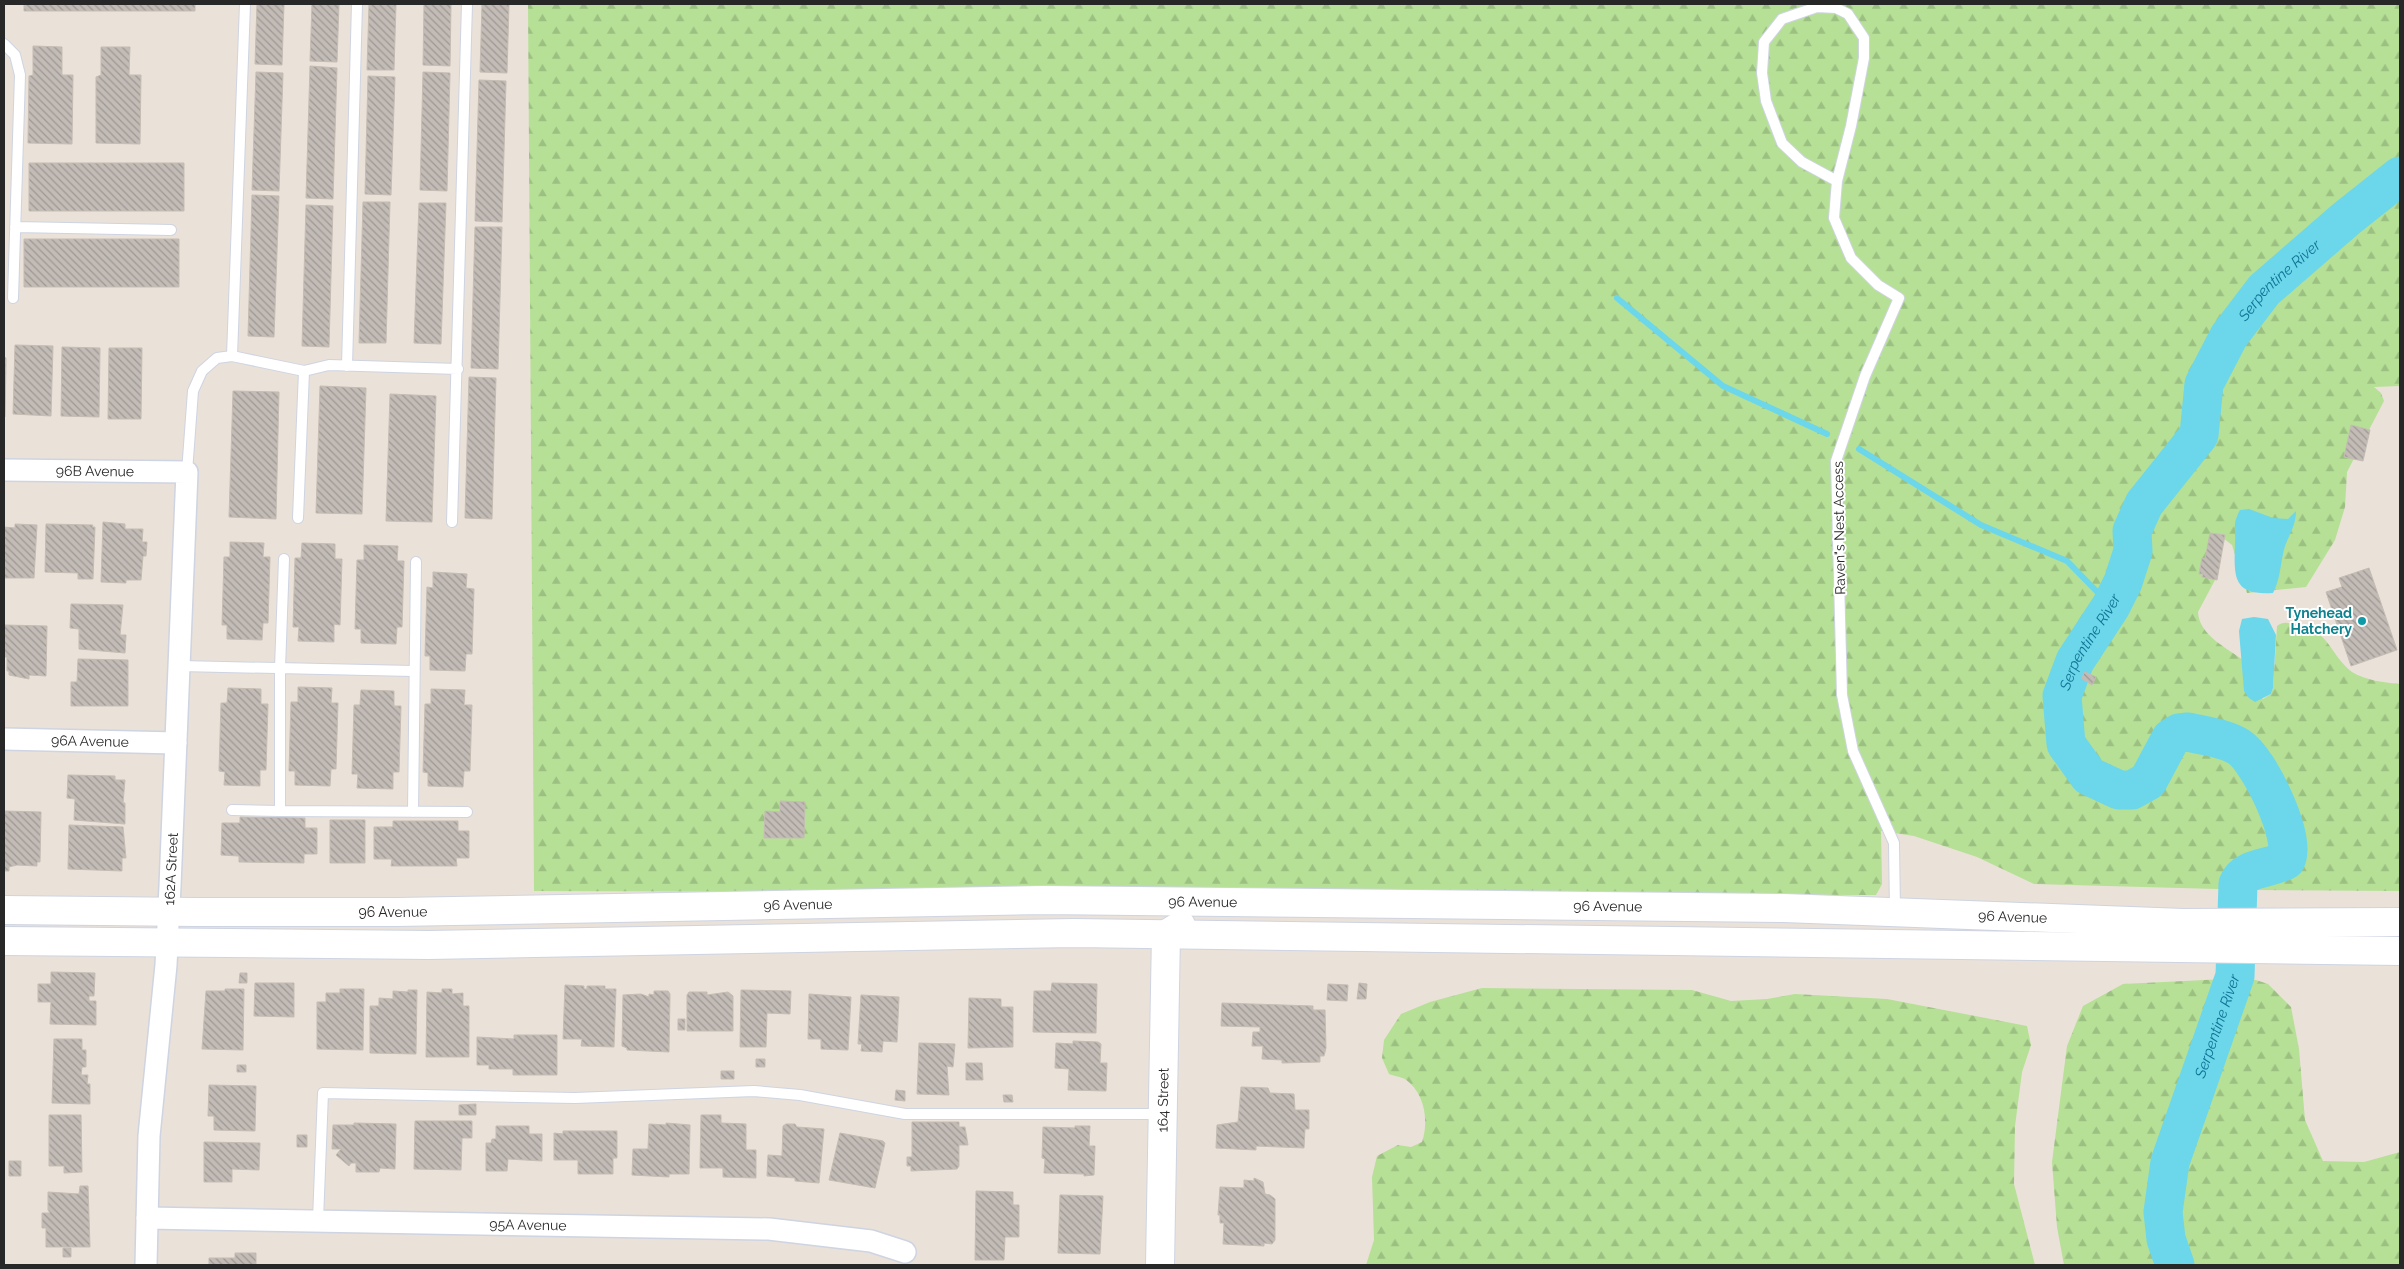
<svg xmlns="http://www.w3.org/2000/svg" width="2404" height="1269" viewBox="0 0 2404 1269" font-family="Raleway,sans-serif">
	<style>
		.forest { fill: url(#forest-firs) }
		.water { fill: #6cd6eb }
		.lines { fill: none; stroke-linecap: round; stroke-linejoin: round }
		.stream { stroke: #6cd6eb; stroke-width: 6 }
		.river { stroke: #6cd6eb; stroke-width: 39 }
		.building { fill: url(#building-back-hatch); stroke: #c5bdb3 }
		.lane-casing { stroke: #ced4e1; stroke-width: 12 }
		.street-casing { stroke: #ced4e1; stroke-width: 24 }
		.secondary-casing { stroke: #ced4e1; stroke-width: 30 }
		.lane { stroke: #fff; stroke-width: 10 }
		.street { stroke: #fff; stroke-width: 21 }
		.secondary { stroke: #fff; stroke-width: 28 }
		.culture-dot { fill: #0f9aa8; stroke: #fff; stroke-width: 2 }
		.labels { text-anchor: middle; stroke-width: 4; stroke-linejoin: round; paint-order: stroke }
		.street-label { font-size: 14px; fill: #272727; stroke: #fff }
		.culture-label { font-size: 14px; font-weight: bold; fill: #0d838f; stroke: #fff; text-anchor: end }
		.water-label { font-size: 15px; font-style: italic; fill: #0f7393; stroke: #fff }
	</style>
	<defs>
		<pattern id="forest-firs" width="22" height="20" patternUnits="userSpaceOnUse" patternTransform="scale(1.25)"><rect width="22" height="20" fill="#b6e096"/><path d="M5 1l3.5 6h-7zM16 11l3.5 6h-7z" fill="#9cc081"/></pattern>
		<pattern id="building-back-hatch" width="6" height="6" patternUnits="userSpaceOnUse" patternTransform="scale(1.25)"><rect width="6" height="6" fill="#c2bbb6"/><path d="M-1 5l2 2M0 0l6 6M5-1l2 2" fill="none" stroke="#9e9894"/></pattern>
	</defs>
	<rect width="100%" height="100%" fill="#eae1d9"/>
	<path class="forest" d="M528 4H2400V386L2374 387 2381 393 2384 401 2347 472 2345 507 2335 540 2306 587 2247 593 2232 545 2223 538 2213 540 2215 580 2198 612C2199 635 2227 648 2243 660V681L2263 699 2271 694 2273 688 2277 626C2283 621 2288 623 2295 624 2331 631 2328 653 2352 672 2364 680 2386 683 2400 684V891L2254 890 2034 884 1977 857 1914 836 1881 831 1882 884 1876 895 534 891Z
		M2225 979 2256 980 2268 984 2291 1007 2299 1049 2305 1120 2323 1161 2364 1162 2400 1152V1265H2064L2057 1227 2052 1162 2067 1046 2083 1006 2123 984Z
		M1482 988 1692 990 1731 1001 1767 999 1795 994 1887 999 2027 1026 2031 1045 2022 1072 2015 1126 2014 1184 2035 1265H1366L1374 1240 1372 1177 1377 1156 1398 1145 1411 1147 1422 1142C1429 1121 1425 1093 1405 1079 1401 1077 1394 1076 1389 1074L1382 1058 1384 1040 1401 1014 1430 1002Z"/>
	<path class="water" d="M2249 509 2273 518 2288 519 2296 511C2296 528 2286 538 2283 554 2280 568 2280 579 2273 593 2232 596 2234 576 2235 543 2236 527 2232 525 2240 510Z
		M2254 617 2268 619 2276 635 2273 688 2271 694 2255 702 2249 698 2244 691 2239 631 2242 619Z"/>
	<g class="lines">
		<path class="stream" d="M1617 298 1723 386 1827 434
			M1859 449 1981 525 2067 561 2111 606"/>
		<path class="river" id="s1" d="M2175 1265 2166 1239 2163 1212 2170 1162 2235 976 2238 884C2245 866 2272 869 2286 860 2297 838 2259 760 2239 747 2225 738 2204 736 2188 732L2179 733 2171 738 2148 781 2132 790H2119L2089 776 2066 744 2062 696 2075 661 2111 606 2123 582 2133 551 2132 531 2144 504 2199 435 2204 384 2229 336 2264 290 2347 218 2400 176"/>
	</g>
	<path class="building" d="M24 4H195V11H24Z
		M257 4H284L282 65 255 64Z
		M312 4H339L337 62 310 61Z
		M369 4H396L394 70H367Z
		M424 4H451L450 66 423 65Z
		M482 4H509L507 73 480 72Z
		M33 46 62 47V75H73L72 144 28 143 29 76 33 75Z
		M101 47H130L129 75H141L140 144 96 143V77L101 75Z
		M310 66 337 68 333 199 306 198Z
		M256 72 283 73 279 191 252 190Z
		M423 72 450 73 447 191 420 190Z
		M368 76 395 77 391 195 365 194Z
		M479 80 506 81 502 222 475 221Z
		M29 163H184V211H29Z
		M252 195 279 196 274 337 248 336Z
		M363 202H390L386 343H359Z
		M419 203H446L441 344 414 343Z
		M306 205 333 206 329 347 302 346Z
		M475 227H502L498 369 471 368Z
		M24 239H179V287H24Z
		M15 345 53 346 51 416 13 414Z
		M62 347 100 348 99 417 61 416Z
		M109 348H142L141 419H108Z
		M4 357 6 358 5 417H4Z
		M469 377 496 378 492 519 465 518Z
		M320 386 366 388 362 514 316 513Z
		M233 391 279 392 276 519 229 517Z
		M390 394 436 396 432 522 386 521Z
		M2351 425 2370 430 2363 461 2344 457Z
		M103 522 125 524V529H143L142 542H147L146 556H143L141 580H126V583L101 582Z
		M15 524 37 525 34 578H4V527L15 528Z
		M46 524 93 525 92 527H95L93 579H78V573L45 572Z
		M2210 533 2225 535 2217 580 2202 577 2203 574H2199L2202 558 2205 559Z
		M230 542 264 543 263 557H270L268 623H263L262 640 227 639V625H222L224 557H230Z
		M302 543 335 544V559H342L340 625 334 624V642L298 641 299 627H293L295 558H301Z
		M364 545 398 546 397 561H404L402 627H397L396 644 361 643V629H355L357 560H364Z
		M2369 568 2397 650 2351 666 2326 592 2342 587 2339 578Z
		M433 572 467 574 466 588 474 589 472 654H466L465 671 430 670V656H425L427 587 433 588Z
		M71 604 123 605 120 635H126L125 653 79 649V629L70 628Z
		M4 625 47 626 46 676 29 675V679L9 675V671H7V657H4Z
		M78 659 128 660V706H71V682H77Z
		M2085 672 2096 677 2092 685 2081 678Z
		M298 687 332 688 331 703H338L336 769H331L330 786 295 785V771H289L291 702H298Z
		M228 688 261 689V704H268L266 770H260V786L224 785 225 772 219 771 221 703H227Z
		M431 689 465 690 464 705H472L470 771H464L463 787 428 786V773L423 772 425 704H431Z
		M361 690 394 691V706H401L399 772H393V789L357 788 358 774H352L354 705H360Z
		M68 775 115 776V780H125L123 803H125V824L74 820 75 799 67 798Z
		M780 801 805 802 804 838H764L765 811 780 812Z
		M4 811 41 812 40 862H37V866L17 865 9 867V871H4Z
		M240 817 305 818V828H317V854H304V863L239 862V856L221 855 222 823H240Z
		M330 820H365V863H330Z
		M393 821H458V831H469V858H456L457 866H391L392 859H374V827H393Z
		M69 825 123 827 126 858H122V871L68 869Z
		M51 972 95 973 94 996H89V1001H96V1025L50 1024 51 1002H38V984H51Z
		M240 973H247V983H239Z
		M255 983H294V1017L254 1016Z
		M1052 983 1097 984 1096 1033 1033 1032 1034 991H1051Z
		M1359 983 1367 984 1366 999H1357Z
		M1328 984 1348 985 1347 1001 1327 1000Z
		M565 985 584 986V989H587V986H605V989H616L614 1047 581 1046 582 1039H563Z
		M225 989H244L243 1050 202 1049 206 991H225Z
		M340 989H364L363 1050 317 1049V1002H326V993H340Z
		M442 989H452V994L463 993V1006H469V1057H426L427 992 442 993Z
		M408 990H417L416 1054 370 1053V1006H379V998L393 999V991L408 992Z
		M741 990 791 991 790 1014 767 1013 766 1047H740Z
		M654 991H668L670 994 669 1052 627 1050V1048L622 1046 623 995 641 994 649 997V994L654 995Z
		M689 992H707V995L728 992 733 996V1031H687V995Z
		M809 994 851 997 848 1050 821 1049V1039H808Z
		M861 995 899 997 897 1042 883 1041 882 1052 861 1051 862 1044H858Z
		M969 998 1001 999V1007H1013V1047L968 1048Z
		M1222 1003 1313 1006V1010H1325L1326 1048 1324 1056H1320V1062L1282 1063V1060L1262 1059 1263 1046H1252L1253 1032H1260V1027L1221 1026Z
		M678 1019H685V1030H678Z
		M514 1035H557V1075H513V1069H489V1065H477V1037L514 1039Z
		M54 1039H82V1050H86V1067H82L81 1075H88L87 1084H90V1104L52 1103Z
		M1073 1041 1098 1042 1101 1044 1100 1063H1107L1106 1091 1068 1090 1069 1069 1055 1068 1056 1043 1073 1044Z
		M919 1043 955 1044 953 1067 947 1066 949 1095 917 1094Z
		M756 1059H765V1067H756Z
		M966 1063H982L983 1080H966Z
		M237 1065H246V1072H237Z
		M721 1071H734V1079H721Z
		M209 1085 256 1086 255 1131 214 1130V1116H208Z
		M1241 1087 1268 1088 1270 1093 1294 1094 1295 1110H1309V1129H1305L1304 1148 1256 1146V1150L1216 1148 1217 1125 1238 1122Z
		M896 1090 905 1091V1101L895 1100Z
		M1003 1095H1012L1013 1102H1004Z
		M476 1104V1115H459V1105Z
		M49 1115H81L82 1172 64 1173V1166H49Z
		M701 1115H721V1123L746 1124V1150H756V1178L723 1177V1168H700Z
		M415 1121H472V1138H462L461 1170 414 1169Z
		M912 1122H959V1127H965L968 1145H959V1166L957 1169 911 1171V1166H907V1157H912Z
		M354 1123 396 1124 395 1169 380 1168 379 1172H356V1163H351L349 1166 336 1155 341 1149H332L333 1125H354Z
		M666 1123 690 1125 689 1174H669V1177L632 1175 633 1149H648L649 1124 666 1125Z
		M786 1124H795L797 1127 824 1129 819 1183 795 1181V1178L767 1176 768 1155 782 1156 783 1126Z
		M496 1126H529V1134H542V1161L508 1159 507 1171H486V1143H491L492 1139H496Z
		M1075 1126H1090L1089 1146H1095L1094 1175 1084 1176V1174L1044 1173 1045 1159 1042 1158 1043 1127 1075 1128Z
		M563 1131H617V1158H613V1174H578V1160H554V1133L563 1134Z
		M840 1133 883 1141 885 1143 875 1188 829 1180Z
		M297 1135H307V1147H297Z
		M204 1142 260 1143 259 1170 232 1169V1182H204Z
		M9 1161H21V1176H9Z
		M1254 1178 1263 1182 1265 1194 1270 1195 1275 1199V1240L1272 1244 1264 1243V1246L1223 1244 1224 1223H1220V1215H1218L1220 1187 1244 1188V1180L1254 1181Z
		M80 1186H88L90 1247H46V1228H42V1213H50L48 1210V1192L79 1194Z
		M976 1191 1013 1192V1205H1019V1237H1005L1004 1260H975Z
		M1060 1195 1103 1196 1100 1254 1058 1253Z
		M63 1248H71V1257H63Z
		M235 1253H256V1265H209V1258H235Z"/>
	<g class="lines">
		<g class="lane-casing">
			<path id="lane" d="M4 44 15 55 20 75 13 298
				M1837 181 1802 162 1782 143 1766 101 1762 73 1764 42 1782 19 1817 7 1836 8 1848 14 1864 38V58L1851 126 1837 181 1834 218 1851 258 1878 285 1899 298 1865 376 1836 461 1842 695 1853 751 1894 843 1895 911
				M15 227 171 230
				M232 356 245 4
				M347 366 357 4
				M187 472 193 391 202 371 217 358 232 356 304 371 329 365 458 369
				M298 518 304 371
				M452 522 467 4
				M180 666 413 671
				M232 810 280 811V668L284 559
				M280 811 467 812
				M413 812 416 562
				M318 1220 323 1093 575 1098 754 1091 800 1095 905 1114H1162"/>
		</g>
		<g class="street-casing">
			<g id="street">
				<path id="s2" d="M4 470 187 472 170 886 166 965 149 1136 146 1265"/>
				<path id="s3" d="M4 739 176 743"/>
				<path id="s4" d="M147 1218 769 1229 871 1241 905 1252"/>
			</g>
		</g>
		<g class="secondary-casing">
			<g id="secondary">
				<path id="s5" d="M4 910 197 912H397L1043 900 1784 908 2183 923 2400 922"/>
				<path d="M4 941 429 945 1074 933 2400 951"/>
				<path id="s6" d="M1160 1265 1166 934 1181 925"/>
			</g>
		</g>
		<use href="#lane" class="lane"/>
		<use href="#street" class="street"/>
		<use href="#secondary" class="secondary"/>
	</g>
	<circle class="culture-dot" cx="2362" cy="621" r="5"/>
	<g class="labels">
		<g class="street-label">
			<text dy="5" stroke="none"><textPath href="#s2" startOffset="91">96B Avenue</textPath></text>
			<text transform="translate(1839 528) rotate(-91)" y="5">Raven"s Nest Access</text>
			<text dy="5" stroke="none"><textPath href="#s3" startOffset="86">96A Avenue</textPath></text>
			<text transform="translate(171 869) rotate(-87)" y="5">162A Street</text>
			<text dy="5" stroke="none"><textPath href="#s5" startOffset="1199">96 Avenue</textPath></text>
			<text dy="5" stroke="none"><textPath href="#s5" startOffset="794">96 Avenue</textPath></text>
			<text dy="5" stroke="none"><textPath href="#s5" startOffset="1604">96 Avenue</textPath></text>
			<text dy="5" stroke="none"><textPath href="#s5" startOffset="389">96 Avenue</textPath></text>
			<text dy="5" stroke="none"><textPath href="#s5" startOffset="2009">96 Avenue</textPath></text>
			<text dy="5" stroke="none"><textPath href="#s6" startOffset="165">164 Street</textPath></text>
			<text dy="5" stroke="none"><textPath href="#s4" startOffset="381">95A Avenue</textPath></text>
		</g>
		<g class="culture-label">
			<text x="2352" y="618">Tynehead<tspan x="2352" dy="16">Hatchery</tspan></text>
		</g>
		<g class="water-label">
			<text dy="5" stroke="none"><textPath href="#s1" startOffset="1330">Serpentine River</textPath></text>
			<text dy="5" stroke="none"><textPath href="#s1" startOffset="910">Serpentine River</textPath></text>
			<text dy="5" stroke="none"><textPath href="#s1" startOffset="249">Serpentine River</textPath></text>
		</g>
	</g>
	<rect width="2404" height="1269" fill="none" stroke="#272727" stroke-width="10"/>
</svg>
